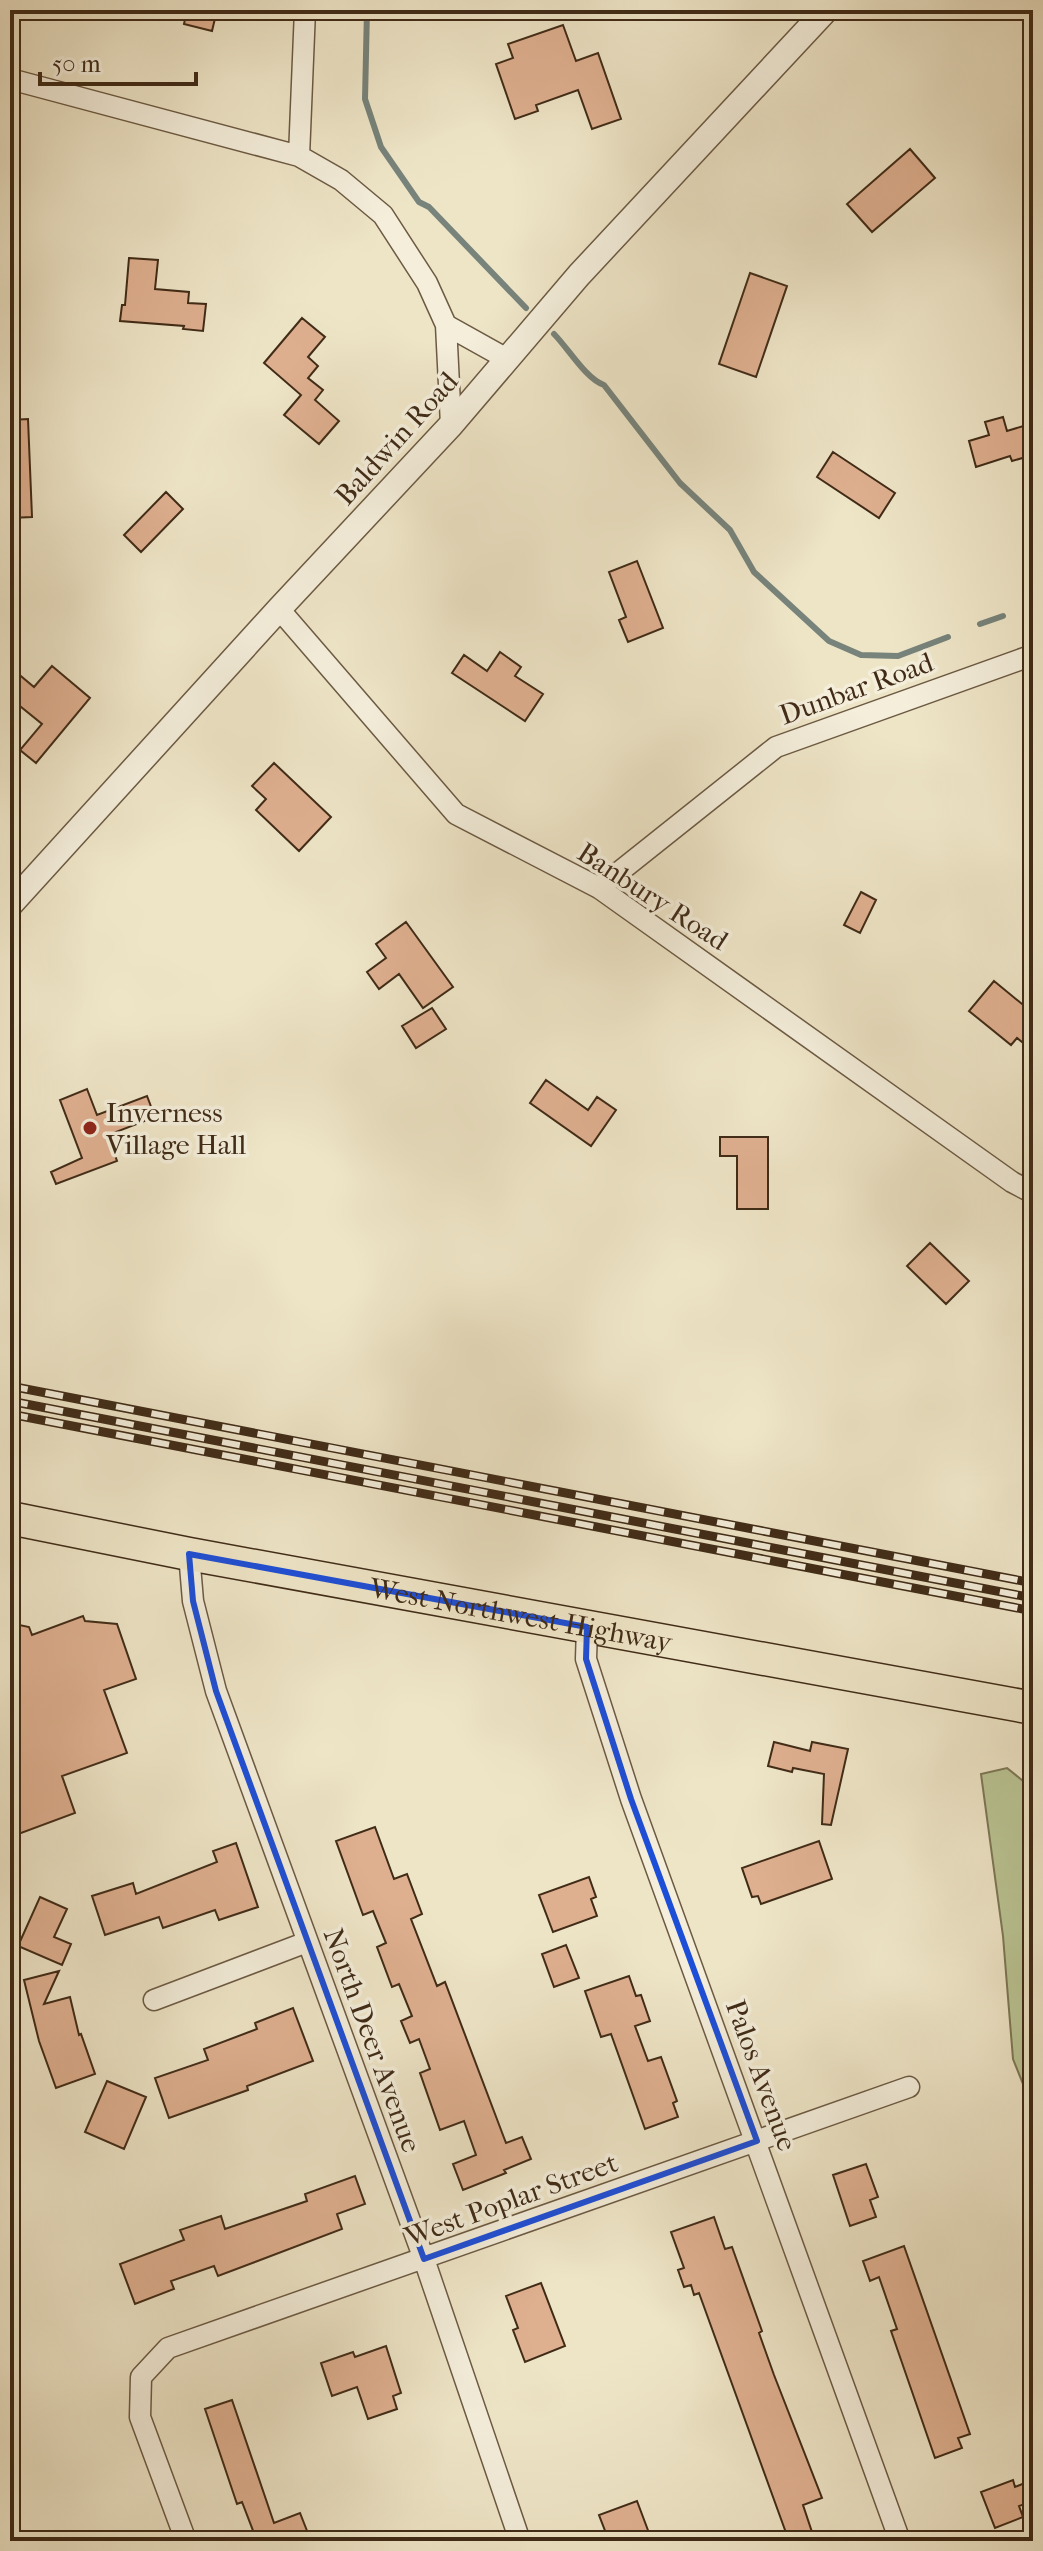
<svg xmlns="http://www.w3.org/2000/svg" width="1043" height="2551" viewBox="0 0 1043 2551" font-family="'IM FELL French Canon',serif">
  <style>
    .green { fill: #bac494; stroke: #7d7856; stroke-width: 2 }
    .lines { fill: none; stroke-linecap: round; stroke-linejoin: round }
    .stream { stroke: #77837b; stroke-width: 6 }
    .building { fill: #dfb090; stroke: #402b17; stroke-width: 2 }
    .minor-casing { stroke: #6c5a43; stroke-width: 23 }
    .tertiary-casing { stroke: #6c5a43; stroke-width: 27 }
    .primary-casing { stroke: #402b17; stroke-width: 35 }
    .minor { stroke: #f4eedb; stroke-width: 20 }
    .tertiary { stroke: #f4eedb; stroke-width: 24 }
    .primary { stroke: #eee5c7; stroke-width: 32 }
    .rail-casing { stroke: #402b17; stroke-width: 9 }
    .rail { stroke: #f4eedb; stroke-width: 6; stroke-dasharray: 18; stroke-linecap: butt }
    .marked { fill: none; stroke: #1d4ed8; stroke-width: 6; stroke-linejoin: round }
    .poi-dot { fill: #8f2418; stroke: #f4eedb; stroke-width: 3 }
    .labels { text-anchor: middle; stroke-width: 7; stroke-linejoin: round; paint-order: stroke }
    .street-label { font-size: 28px; fill: #402b17; stroke: #f4eedb }
    .poi-label { font-size: 28px; fill: #402b17; stroke: #f4eedb; text-anchor: start }
  </style>
  <rect width="100%" height="100%" fill="#eee5c7"/>
  <filter id="stains"><feTurbulence type="fractalNoise" baseFrequency=".0025" numOctaves="4"/><feColorMatrix values="0 0 0 0 .2 0 0 0 0 .09 0 0 0 0 .02 0 0 0 .5 -.17"/></filter>
  <radialGradient id="worn" r=".72"><stop offset=".6" stop-color="#630" stop-opacity="0"/><stop offset="1" stop-color="#630" stop-opacity=".3"/></radialGradient>
  <path class="green" d="M1007,1768l26,21v320l-20,-50 -10,-123 -22,-162z"/>
  <g class="lines">
    <path class="stream" d="M367,10l-2,89 16,48 38,55 10,5 97,101
      M554,334c14,14 32,45 50,51l76,98 50,47 24,42 75,69 32,14 37,1 50,-19
      M1030,606l3,-2
      M980,624l23,-8"/>
  </g>
  <path class="building" d="M187,10h30l-5,21 -28,-7z
    M563,25l13,36 22,-8 23,66 -29,10 -14,-39 -42,15 2,6 -23,8 -19,-55 17,-6 -5,-14z
    M910,149l25,29 -63,54 -25,-28z
    M129,258l29,2 -3,29 34,3 -1,11 18,1 -3,27 -20,-2 1,-3 -64,-5 2,-16h3z
    M750,273l37,13 -31,91 -37,-13z
    M302,318l23,19 -17,20 10,9 -10,12 15,12 -8,10 24,21 -20,23 -35,-29 17,-20 -37,-32z
    M1003,417l4,14 26,-8v32l-21,6 -2,-5 -34,11 -7,-26 20,-6 -4,-13z
    M28,419l4,98 -22,1v-98z
    M833,452l62,41 -16,25 -62,-41z
    M166,492l17,17 -42,43 -17,-17z
    M637,561l26,67 -35,14 -9,-22 7,-3 -17,-45z
    M500,652l21,15 -6,9 28,18 -18,27 -73,-48 12,-18 23,16z
    M52,666l38,32 -54,65 -16,-13 22,-26 -32,-26v-31l24,20z
    M274,763l57,54 -32,34 -43,-41 10,-11 -14,-13z
    M861,892l15,8 -16,33 -16,-8z
    M406,922l47,65 -30,21 -24,-34 -20,15 -12,-17 19,-14 -10,-14z
    M994,981l39,32v38l-16,-13 -6,7 -42,-34z
    M432,1008l14,21 -30,19 -14,-22z
    M546,1080l42,30 9,-13 19,13 -25,36 -61,-43z
    M87,1089l10,26 50,-19 8,21 -47,18 9,26 -61,23 -5,-12 31,-14 -22,-58z
    M720,1137h48v72h-31v-53h-17z
    M930,1243l39,38 -23,23 -39,-38z
    M83,1616l2,5 32,3 19,55 -32,11 23,63 -65,23 13,37 -62,23 -3,-9v-204l19,4 3,8z
    M774,1742l36,9 2,-9 36,7 -17,76 -9,-1 2,-50 -31,-6 -1,4 -24,-6z
    M375,1827l19,52 13,-5 15,40 -11,5 26,67 8,-4 61,161 16,-6 9,22 -27,11 2,3 -43,17 -10,-26 23,-9 -12,-34 -24,9 -20,-57 10,-4 -11,-30 -9,4 -9,-22 11,-5 -13,-32 -7,3 -15,-40 9,-4 -13,-32 -10,4 -27,-74z
    M819,1841l13,38 -71,25 -3,-8 -6,1 -10,-29z
    M236,1843l22,64 -39,13 -4,-10 -52,18 -4,-11 -54,18 -13,-39 41,-13 3,11 81,-32 -4,-11z
    M589,1877l7,20 -5,2 6,17 -44,16 -14,-37z
    M40,1897l27,12 -13,28 17,7 -9,21 -44,-19z
    M566,1945l13,33 -25,9 -12,-33z
    M59,1971l-15,33 26,-7 9,38 2,-1 14,40 -39,14 -17,-47 -15,-61z
    M629,1976l7,20 5,-1 9,26 -15,5 13,35 13,-4 16,44 -4,2 5,14 -33,12 -34,-95 -10,3 -16,-46z
    M293,2008l20,53 -66,25 1,4 -79,28 -14,-40 53,-18 -4,-11 53,-20 -2,-6z
    M107,2081l39,16 -22,52 -39,-17z
    M866,2164l12,33 -8,3 6,17 -26,9 -17,-51z
    M355,2176l10,28 -28,10 5,15 -124,47 -4,-10 -43,15 3,8 -39,15 -15,-40 64,-24 -4,-10 41,-14 4,13 82,-28 -2,-7z
    M714,2217l11,32 7,-2 30,84 -3,2 15,42 48,123 -19,7 12,36h-26l-90,-248 -5,2 -3,-10 -7,2 -6,-17 6,-2 -13,-36z
    M904,2246l66,188 -12,4 4,10 -27,10 -44,-127 6,-2 -18,-52 -9,4 -7,-20z
    M541,2283l24,63 -40,16 -12,-32 5,-2 -12,-32z
    M386,2346l15,47 -8,3 4,13 -29,10 -11,-32 -25,9 -11,-33 32,-11 2,5z
    M232,2400l42,123 26,-10 11,28h-54l-15,-39 -5,2 -32,-95z
    M1013,2480l2,7 12,-5 6,19 -14,5 4,11 -28,11 -14,-36z
    M637,2501l15,40h-43l-10,-26z"/>
  <g class="lines">
    <g class="minor-casing">
      <path id="minor" d="M10,79l289,77 42,24 42,35 44,68 19,42 5,100
        M299,156l6,-146
        M446,325l61,34
        M279,609l177,205 143,74 413,294 21,11
        M599,888l177,-141 257,-92
        M189,1554l4,47 23,90 208,568 96,282
        M587,1627l-1,32 45,140 269,742
        M154,2000l153,-58
        M186,2541l-46,-124 1,-40 27,-29 741,-261"/>
    </g>
    <g class="tertiary-casing">
      <path id="tertiary" d="M10,905l269,-296 172,-184 128,-150 247,-265"/>
    </g>
    <g class="primary-casing">
      <g id="primary">
        <path id="s1" d="M10,1518l179,36 844,154"/>
      </g>
    </g>
    <use href="#minor" class="minor"/>
    <use href="#tertiary" class="tertiary"/>
    <use href="#primary" class="primary"/>
    <g class="rail-casing">
      <path id="rail" d="M10,1386l1023,197
        M10,1401l1023,197
        M10,1414l1023,197"/>
    </g>
    <use href="#rail" class="rail"/>
  </g>
  <path class="marked" d="M189,1554l398,73 -1,32 45,140 126,342 -333,118 -208,-568 -23,-90z"/>
  <circle class="poi-dot" cx="90" cy="1128" r="8"/>
  <g class="labels">
    <g class="street-label">
      <text transform="translate(396 438) rotate(-48)" y="10">Baldwin Road</text>
      <text transform="translate(856 688) rotate(-20)" y="10">Dunbar Road</text>
      <text transform="translate(653 896) rotate(33)" y="10">Banbury Road</text>
      <text dy="10" stroke="none"><textPath href="#s1" startOffset="520">West Northwest Highway</textPath></text>
      <text transform="translate(373 2040) rotate(70)" y="10">North Deer Avenue</text>
      <text transform="translate(762 2075) rotate(70)" y="10">Palos Avenue</text>
      <text transform="translate(511 2199) rotate(-20)" y="10">West Poplar Street</text>
    </g>
    <g class="poi-label">
      <text x="106" y="1122">Inverness<tspan x="106" dy="32">Village Hall</tspan></text>
    </g>
  </g>
  <rect width="1043" height="2551" fill="none" stroke="#eee5c7" stroke-width="40"/>
  <rect x="12" y="12" width="1019" height="2527" fill="none" stroke="#402b17" stroke-width="4"/>
  <rect x="20" y="20" width="1003" height="2511" fill="none" stroke="#402b17" stroke-width="2"/>
  <path d="M40 72v12h156v-12" fill="none" stroke="#402b17" stroke-width="4"/>
  <text x="52" y="72" font-size="24" fill="#402b17" stroke="#f4eedb" stroke-width="6" paint-order="stroke">50 m</text>
  <rect width="100%" height="100%" filter="url(#stains)"/>
  <rect width="100%" height="100%" fill="url(#worn)"/>
</svg>
